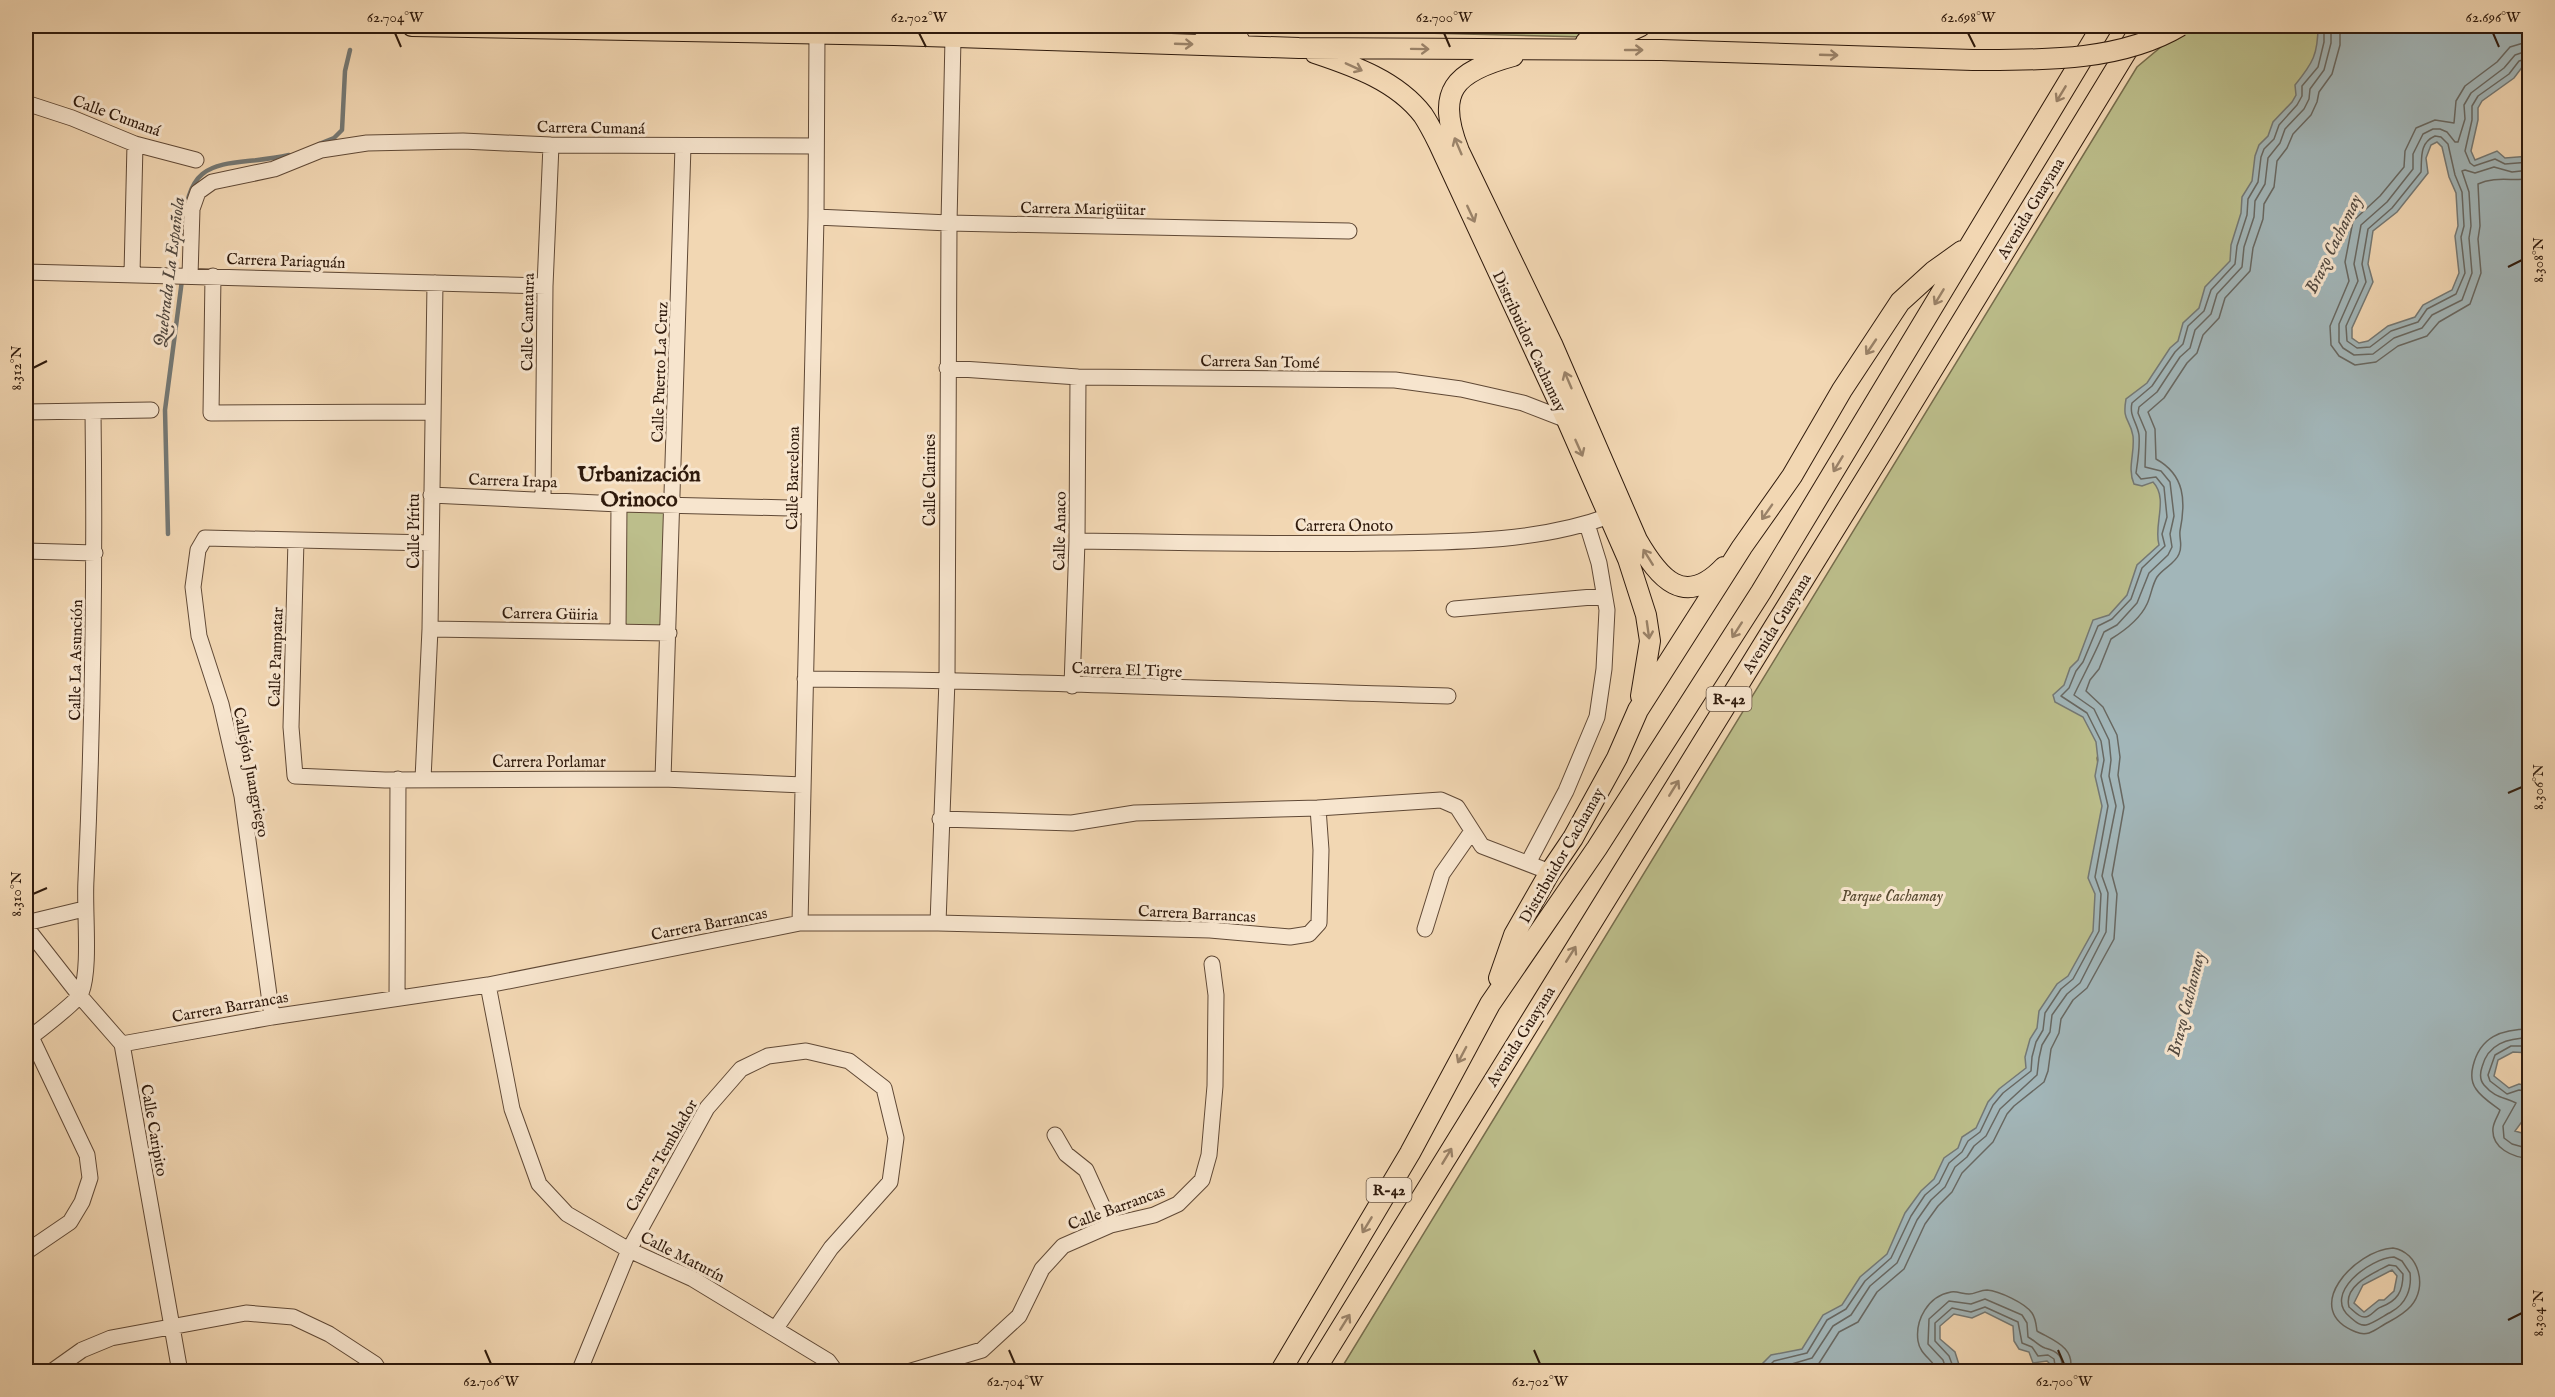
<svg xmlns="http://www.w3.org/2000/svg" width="2555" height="1397" viewBox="0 0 2555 1397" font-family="'IM FELL English',serif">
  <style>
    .green { fill: #bcbe8b; stroke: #766c4c; stroke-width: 1.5 }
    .water { fill: #a2b6b9; stroke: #747874; stroke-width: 1.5; fill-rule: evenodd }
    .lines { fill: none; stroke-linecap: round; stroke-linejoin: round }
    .shore { stroke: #686862; stroke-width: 1.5 }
    .stream { stroke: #747874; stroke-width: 4.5 }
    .minor-casing { stroke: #604936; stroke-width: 17 }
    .major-casing { stroke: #2f1a0c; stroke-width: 22 }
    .minor { stroke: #f7e5ce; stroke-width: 15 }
    .major { stroke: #f2d7b3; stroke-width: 20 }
    .major-bridge-casing { stroke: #2f1a0c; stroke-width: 22; stroke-linecap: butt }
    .major-bridge { stroke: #f2d7b3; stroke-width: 20 }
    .oneway { stroke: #9a8268 }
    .ticks { fill: none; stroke: #2f1a0c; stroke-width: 2 }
    .labels { text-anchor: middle; stroke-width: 6; stroke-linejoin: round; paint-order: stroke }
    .shield { fill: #f7e5ce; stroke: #6b5746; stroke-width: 1.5 }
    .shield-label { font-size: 15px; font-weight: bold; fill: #2f1a0c }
    .street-label { font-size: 16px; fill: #2f1a0c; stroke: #f7e5ce }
    .park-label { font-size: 16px; font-style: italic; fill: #594b32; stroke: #f7e5ce }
    .water-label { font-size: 18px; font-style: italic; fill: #524940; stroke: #f7e5ce }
    .district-label { font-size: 22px; font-weight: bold; fill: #2f1a0c; stroke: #f7e5ce }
    .neatline { fill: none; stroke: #2f1a0c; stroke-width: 2 }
    .ticks-label { font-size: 15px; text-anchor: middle; fill: #2f1a0c }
  </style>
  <rect width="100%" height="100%" fill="#f2d7b3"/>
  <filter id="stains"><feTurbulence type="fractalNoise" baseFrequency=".00333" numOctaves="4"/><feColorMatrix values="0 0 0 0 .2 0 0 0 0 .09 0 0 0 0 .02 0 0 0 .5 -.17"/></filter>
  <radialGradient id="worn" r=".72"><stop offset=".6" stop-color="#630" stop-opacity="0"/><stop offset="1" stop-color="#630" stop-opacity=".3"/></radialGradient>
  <path class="green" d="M1201,26h411l-27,11 -330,-8z
    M2186,26h195l-192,504 -92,228 32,193 -308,420 -482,1 798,-1305z
    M623,510h45l-4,118 -40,1z"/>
  <path class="water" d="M2318,26h211v36l-6,4 -9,12 -32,23 -4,7v12l-7,31 4,9 22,-9 8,7 25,-2v897l-17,-1 -15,8 -4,16 15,12 10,-4 10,2v26l-14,19 14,4v236h-485l5,-8 -2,-2 -14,2 -4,-11 -10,-3 -5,-8 -1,-15 -28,-14 -13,6 -18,-4 -14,12v13l15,13 6,19h-211l7,-2 14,-14 31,-6 21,-34 19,-10 18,-28 27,-23 18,-41 16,-22 13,-12 10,-21 14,-10 4,-11 14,-9 12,-26 11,-13 27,-21 -1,-11 5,-18 7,-11 2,-17 18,-27 11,-8 25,-45 2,-37 -7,-16 14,-72 -7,-30 3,-16 -2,-18 -13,-25 -28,-15 -2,-7 11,-10 6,-17 8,-8 15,-40 16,-5 18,-20 10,-30 22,-20c-6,-20 10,-46 -6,-63l-11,4 -8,-2c-7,-16 1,-31 -1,-48 -3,-18 -11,-14 -7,-37l21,-16 23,-35 8,-7 5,-18 16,-15 6,-21 25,-26 1,-16 10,-32 1,-16 10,-16 3,-25 4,-11 9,-9 5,-14 19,-20 4,-7 -1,-10c18,-22 23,-31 23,-59zM2437,142l5,5 7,30 7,16 2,33 -3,10 4,37 -7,17 -29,15 -8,12 -27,9 -20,15 -9,2 -7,-5v-10l21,-46 -5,-18 5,-33 24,-19 31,-39 -2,-15 5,-13zM2392,1270l5,6 -3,15 -10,9h-5l-15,12 -10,-9 9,-18z"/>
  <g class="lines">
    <path class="shore" d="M2530,41l-20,6 -13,15 -32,24 -9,15 -2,22 -19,-3 -19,8 -11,23 -1,16 -24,29 -27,25 -8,41 4,19 -19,45 1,19 8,11 16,9 21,-3 22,-16 29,-10 12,-14 31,-18 11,-31 -3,-34 2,-13 -2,-42c16,-8 33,-3 52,-5
      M2530,50l-15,5 -11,13 -33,25 -7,12 1,14 -7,23h-3l-8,-10 -7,-3h-7l-10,5 -10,20v15l-26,33 -26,23 -7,39 4,17 -19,43v18l4,6 11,7 19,-1 21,-16 28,-10 10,-13 30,-15 10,-27 -3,-35 2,-12 -2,-34 -7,-21 3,-1 10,3 19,-6 18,5 18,-2
      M2530,58l-11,3 -10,13 -31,22 -6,10v14l-7,31 5,12 4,3 21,-7 10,5 25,-2
      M2435,136l6,1 7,7 7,31 7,17 2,34 -3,11 4,36 -9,21 -29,15 -9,13 -27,9 -21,16 -13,1 -10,-7 -1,-15 20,-44 -4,-18 6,-35 24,-21 29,-36c1,-14 -2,-29 14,-36z
      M2530,1029c-29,0 -50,8 -57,37 -2,8 -2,16 3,23 5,8 16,15 24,21 -2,6 -6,11 -7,18 -2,20 20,30 37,30
      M2530,1038c-23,0 -42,6 -48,29 -2,6 -3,12 2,18 11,13 20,12 32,18l-13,23 1,12 8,6 18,5
      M2530,1046h-19l-16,9 -7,20 2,6 17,13 12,-4 11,2
      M2393,1248c26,4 35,39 18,58 -8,9 -17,13 -26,18 -10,6 -17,13 -29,8 -57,-22 -1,-82 37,-84z
      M2394,1257l8,4 8,12c2,16 -4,31 -19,39 -6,3 -19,12 -25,13 -7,1 -11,-4 -16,-8 -28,-23 20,-59 44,-60z
      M2389,1265l7,1 7,8c0,18 -6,27 -22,33 -6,2 -10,10 -16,10 -6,1 -12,-7 -16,-10 -6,-22 25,-34 40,-42z
      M1763,1372l11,-11 33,-8 20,-33 19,-11 19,-28 26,-23 20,-42 14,-21 14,-12 10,-20 13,-11 6,-11 12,-9 13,-27 10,-12 28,-22 1,-14 4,-15 7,-12 2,-17 16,-24 12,-10 26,-48 2,-37 -6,-17 13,-71 -7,-30 3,-16 -3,-19 -14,-28 -26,-17 8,-8 7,-17 7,-9 15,-36 14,-7 19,-20 11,-31 23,-22 -3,-12 5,-17 -3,-30 -8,-10 -15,2 -5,-6c2,-13 4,-25 3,-38 -2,-13 -10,-19 -7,-32l20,-17 23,-34 8,-8 5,-18 16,-15 7,-21 24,-26 2,-18 10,-31 1,-16 10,-17 3,-25 3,-8 10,-10 5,-14 18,-20 5,-9v-10l16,-19 6,-25v-16
      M1774,1372l4,-4 34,-10 21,-32 18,-11 19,-29 27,-23 20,-43 14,-20 14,-13 10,-20 12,-10 7,-11 12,-10 14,-27 37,-34 2,-17 3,-13 8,-13 2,-17 15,-21 13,-11 26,-51 2,-39 -6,-17 14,-70 -7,-30 2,-16 -2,-20 -15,-31 -20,-14c10,-21 21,-41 30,-63l13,-7 20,-22 12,-30 19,-18 4,-8 -2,-13 4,-18 -4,-34 -9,-11 -16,-4 1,-35 -8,-19 1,-6 18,-15 23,-35 10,-9 5,-18 16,-16 6,-20 25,-27 2,-20 10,-30 1,-16 10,-17 3,-26 12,-15 5,-14 19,-20 5,-10 1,-10 14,-19 7,-27v-17
      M1803,1372l15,-7 21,-33 19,-10 19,-30 27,-23 21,-45 13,-18 14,-14 10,-19 31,-31 14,-28 7,-8 30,-24 4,-11 3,-22 8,-16 2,-14 12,-19 14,-12 27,-49 3,-45 -5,-19 12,-68 -6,-32 2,-18 -3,-22 -14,-28 -17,-16 4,-11 9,-11 12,-30c13,-8 29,-20 36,-35 4,-8 5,-19 10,-27 6,-9 18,-13 22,-23 4,-8 0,-15 1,-23 6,-30 5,-56 -24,-72l-1,-30 -7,-17 16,-14 23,-35 10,-10 6,-18 16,-17 6,-20 25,-27 3,-23 10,-29 1,-15 10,-17 3,-26 10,-13 6,-14 18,-19 6,-13 2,-10 13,-18 8,-29v-19
      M1938,1372c-5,-13 -18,-17 -20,-31 -3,-21 10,-45 33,-49 6,-1 12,2 18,2 6,0 11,-4 18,-4 12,1 38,13 45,23 4,6 4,12 5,18 17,10 39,16 33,41
      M1947,1372l-4,-12 -15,-16 1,-25 20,-18 22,3 14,-5 37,16 5,8 1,14c6,3 11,9 17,11 12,3 21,9 15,24
      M1955,1372l-6,-16 -14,-15v-18l17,-15 19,4 14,-5 33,15 4,21 10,4 6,9 10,-1 6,4 1,6 -4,7"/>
    <path class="stream" d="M319,144l15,-6 8,-8 3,-59 5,-21
      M184,233c1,-85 44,-64 105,-78
      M168,534l-3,-124 17,-130"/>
    <g class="minor-casing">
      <path id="minor" d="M26,103l46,15 63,26 61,16
        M816,217l133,6 400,8
        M26,272l519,14
        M132,274l3,-130
        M190,276l2,-67 6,-17 14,-10 62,-13 47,-19 46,-7 96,-2 88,4 265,1
        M213,276l-2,137 222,-1
        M947,368l131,9 317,3 66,9 62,14 44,17
        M26,412l125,-2
        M431,495l188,9 170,4 20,-4
        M543,499l2,-213 6,-141
        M296,540l-5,187 4,49 90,4 278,-1 140,6
        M1077,541c102,1 204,4 306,2 74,-1 156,-1 226,-27
        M26,551l69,2
        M1454,609l150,-13
        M430,629l239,4
        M618,632l1,-128
        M805,679c214,1 429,11 643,17
        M1072,686l5,-145 1,-164
        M423,779l7,-150 5,-346
        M663,779l20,-633
        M940,819l132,4 63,-10 183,-5 123,-8 16,7 25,39 68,26
        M1528,863l38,-72 31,-74 7,-48 3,-59 -8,-47 -12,-39
        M26,923l58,-14
        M800,923l16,-706 1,-183
        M938,923l9,-243 2,-457 4,-185
        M26,927l54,69 42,48 58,328
        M1425,929l17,-55 30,-43
        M488,985l24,124 27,75 28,30 62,36 64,29 135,82 8,11
        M397,998l1,-219
        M272,1017l-30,-221 -21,-92 -22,-68 -6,-49 5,-37 7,-12 226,5
        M26,1040c8,-5 52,-39 55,-47 10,-25 3,-83 5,-113 7,-156 9,-312 7,-469
        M122,1044l150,-27 216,-32 312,-62h138l272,7 80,7 19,-3 10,-11 2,-73 -3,-42
        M1055,1135l11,19 20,16 25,55
        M26,1252l44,-30 12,-20 8,-24 -3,-23 -56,-118
        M51,1372l31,-22 29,-12 135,-25 47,4 36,17 46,30 5,8
        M579,1372l50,-122 78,-142 34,-39 27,-13 38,-5 43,10 35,27 12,50 -6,44 -59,66 -55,80
        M908,1372l74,-22 37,-34 23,-47 21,-23 48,-21 43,-10 24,-11 24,-24 7,-25 6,-69 1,-91 -4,-31"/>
    </g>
    <g class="major-casing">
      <path id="major" d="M412,26l482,9 405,13 362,2 312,10
        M1201,26l38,14
        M1586,42l42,-10 13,-6
        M1315,53c39,13 82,28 108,62 6,9 11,19 16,29l128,276 61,139 18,56 4,26 -9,55
        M1513,56c-59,16 -78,35 -54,95l93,193 85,196c22,38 47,69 87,27
        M1499,978l15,-43 36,-63 23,-34 44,-80 21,-48 104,-163 50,-71 50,-86 58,-88 34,-31 28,-20
        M1280,1372l130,-219 80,-149 107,-156 164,-256 341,-566
        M1314,1372l567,-918 261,-428"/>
    </g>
    <use href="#minor" class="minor"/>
    <use href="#major" class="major"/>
    <g class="major-bridge-casing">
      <path id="major-bridge" d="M1973,60c67,0 147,2 207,-34"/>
    </g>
    <use href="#major-bridge" class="major-bridge"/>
  </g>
  <defs><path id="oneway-shaft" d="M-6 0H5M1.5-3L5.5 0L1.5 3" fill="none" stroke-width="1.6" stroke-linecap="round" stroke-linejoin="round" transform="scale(1.5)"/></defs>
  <g class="oneway">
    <use href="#oneway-shaft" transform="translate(1184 44) rotate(2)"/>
    <use href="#oneway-shaft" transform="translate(1420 49) rotate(1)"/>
    <use href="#oneway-shaft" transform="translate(1634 50)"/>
    <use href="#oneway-shaft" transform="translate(1829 55) rotate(2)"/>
    <use href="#oneway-shaft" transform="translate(1354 67) rotate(24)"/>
    <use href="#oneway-shaft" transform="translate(2061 94) rotate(121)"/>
    <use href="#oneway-shaft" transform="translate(1458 146) rotate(-113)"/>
    <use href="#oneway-shaft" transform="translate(1471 214) rotate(65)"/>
    <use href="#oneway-shaft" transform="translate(1939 297) rotate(121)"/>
    <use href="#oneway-shaft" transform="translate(1871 347) rotate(124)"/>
    <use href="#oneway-shaft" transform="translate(1568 380) rotate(-113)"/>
    <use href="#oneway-shaft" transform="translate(1579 448) rotate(66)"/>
    <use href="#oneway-shaft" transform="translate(1838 464) rotate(121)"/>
    <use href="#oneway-shaft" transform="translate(1767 512) rotate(125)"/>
    <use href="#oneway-shaft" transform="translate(1648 557) rotate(-122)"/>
    <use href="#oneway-shaft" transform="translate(1648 630) rotate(82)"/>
    <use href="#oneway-shaft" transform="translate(1737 630) rotate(123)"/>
    <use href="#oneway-shaft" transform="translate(1674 788) rotate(-58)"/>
    <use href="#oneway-shaft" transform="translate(1571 954) rotate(-58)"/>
    <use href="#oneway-shaft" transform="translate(1462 1055) rotate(118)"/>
    <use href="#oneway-shaft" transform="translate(1447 1156) rotate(-59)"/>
    <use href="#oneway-shaft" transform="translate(1367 1225) rotate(121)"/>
    <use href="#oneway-shaft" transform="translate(1345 1322) rotate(-58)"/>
  </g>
  <path class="ticks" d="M395,33l6,14M919,33l7,14M1444,33l6,14M1968,33l7,14M2493,33l6,14M2508,267l14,-7M33,368l14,-7M2508,793l14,-6M33,894l14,-6M2508,1320l14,-7M485,1350l6,14M1009,1350l6,14M1534,1350l6,14M2058,1350l6,14"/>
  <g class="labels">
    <g class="shield">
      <rect x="1706.5" y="687" width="45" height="24" rx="4.5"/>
      <rect x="1366.5" y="1178" width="45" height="24" rx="4.5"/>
    </g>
    <g class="shield-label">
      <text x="1729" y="704">R-42</text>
      <text x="1389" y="1195">R-42</text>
    </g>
    <g class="street-label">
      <text transform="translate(117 115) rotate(20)" y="6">Calle Cumaná</text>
      <text transform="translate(591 127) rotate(1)" y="6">Carrera Cumaná</text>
      <text transform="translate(1083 208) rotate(1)" y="6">Carrera Marigüitar</text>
      <text transform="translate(2030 208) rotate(-59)" y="6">Avenida Guayana</text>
      <text transform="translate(286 260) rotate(2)" y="6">Carrera Pariaguán</text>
      <text transform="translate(527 322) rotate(-89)" y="6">Calle Cantaura</text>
      <text transform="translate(1530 341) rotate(65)" y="6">Distribuidor Cachamay</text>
      <text transform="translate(1260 361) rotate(1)" y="6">Carrera San Tomé</text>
      <text transform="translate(659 372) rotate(-88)" y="6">Calle Puerto La Cruz</text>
      <text transform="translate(792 478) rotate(-89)" y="6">Calle Barcelona</text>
      <text transform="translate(513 480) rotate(2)" y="6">Carrera Irapa</text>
      <text transform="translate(929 480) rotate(-90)" y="6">Calle Clarines</text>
      <text x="1344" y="531">Carrera Onoto</text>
      <text transform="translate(413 531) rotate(-90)" y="6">Calle Píritu</text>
      <text transform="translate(1059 531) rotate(-89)" y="6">Calle Anaco</text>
      <text transform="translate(550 613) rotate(1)" y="6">Carrera Güiria</text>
      <text transform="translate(1776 623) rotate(-58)" y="6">Avenida Guayana</text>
      <text transform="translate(275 657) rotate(-88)" y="6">Calle Pampatar</text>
      <text transform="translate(75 660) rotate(-89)" y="6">Calle La Asunción</text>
      <text transform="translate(1127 669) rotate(2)" y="6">Carrera El Tigre</text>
      <text x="549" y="767">Carrera Porlamar</text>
      <text transform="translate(252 772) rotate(79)" y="6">Callejón Juangriego</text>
      <text transform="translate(1561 855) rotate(-60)" y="6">Distribuidor Cachamay</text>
      <text transform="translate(1197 913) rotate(3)" y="6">Carrera Barrancas</text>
      <text transform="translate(709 923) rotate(-11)" y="6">Carrera Barrancas</text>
      <text transform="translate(230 1006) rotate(-10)" y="6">Carrera Barrancas</text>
      <text transform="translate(1520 1036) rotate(-58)" y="6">Avenida Guayana</text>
      <text transform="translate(155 1130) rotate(80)" y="6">Calle Caripito</text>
      <text transform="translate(661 1155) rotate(-60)" y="6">Carrera Temblador</text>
      <text transform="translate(1116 1207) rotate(-20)" y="6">Calle Barrancas</text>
      <text transform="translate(683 1256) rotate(27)" y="6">Calle Maturín</text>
    </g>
    <g class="park-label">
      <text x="1892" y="901">Parque Cachamay</text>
    </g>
    <g class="water-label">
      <text transform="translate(2333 244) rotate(-64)" y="6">Brazo Cachamay</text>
      <text transform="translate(169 272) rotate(-83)" y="6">Quebrada La Española</text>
      <text transform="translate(2186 1004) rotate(-76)" y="6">Brazo Cachamay</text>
    </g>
    <g class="district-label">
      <text x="639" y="481">Urbanización<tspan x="639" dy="25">Orinoco</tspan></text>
    </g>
  </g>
  <rect width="2555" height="1397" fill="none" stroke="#f2d7b3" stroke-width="66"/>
  <rect x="33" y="33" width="2489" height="1331" class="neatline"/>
  <g class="ticks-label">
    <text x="395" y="22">62.704°W</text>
    <text x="919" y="22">62.702°W</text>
    <text x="1444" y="22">62.700°W</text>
    <text x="1968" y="22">62.698°W</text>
    <text x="2493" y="22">62.696°W</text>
    <text transform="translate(2538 260) rotate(-90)" y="5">8.308°N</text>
    <text transform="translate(16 368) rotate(-90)" y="5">8.312°N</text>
    <text transform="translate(2538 787) rotate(-90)" y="5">8.306°N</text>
    <text transform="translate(16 894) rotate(-90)" y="5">8.310°N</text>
    <text transform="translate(2538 1313) rotate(-90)" y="5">8.304°N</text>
    <text x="491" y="1386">62.706°W</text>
    <text x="1015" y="1386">62.704°W</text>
    <text x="1540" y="1386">62.702°W</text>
    <text x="2064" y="1386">62.700°W</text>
  </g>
  <rect width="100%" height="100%" filter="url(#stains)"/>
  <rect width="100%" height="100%" fill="url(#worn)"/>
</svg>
